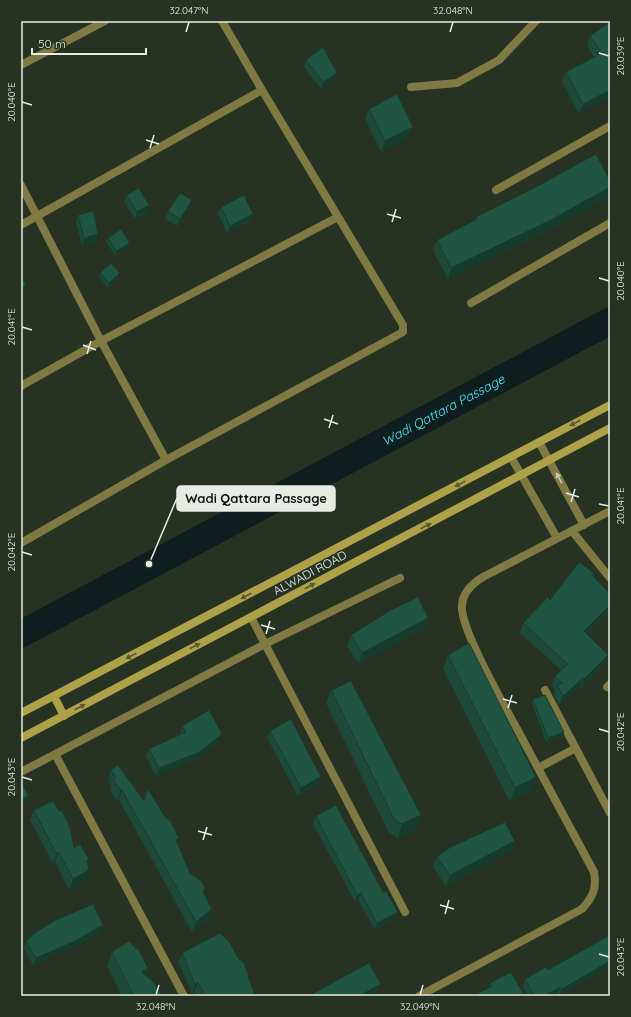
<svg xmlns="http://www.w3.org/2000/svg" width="631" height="1017" viewBox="0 0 631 1017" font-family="Quicksand,sans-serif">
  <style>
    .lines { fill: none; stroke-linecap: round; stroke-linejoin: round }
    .river { stroke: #0e1d1e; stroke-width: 27 }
    .service { stroke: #7f7943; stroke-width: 8 }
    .minor { stroke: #7f7943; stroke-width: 8 }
    .secondary { stroke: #ada248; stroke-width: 8 }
    .wall { fill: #1c493a }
    .shaded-wall { fill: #163c30 }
    .building { fill: #205544; stroke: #163c30 }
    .oneway { fill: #575930 }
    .oneway2 { fill: #c7cab3 }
    .ticks { fill: none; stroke: #e6ece3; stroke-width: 1.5 }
    .labels { text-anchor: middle; stroke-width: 3; stroke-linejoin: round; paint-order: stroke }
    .street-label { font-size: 12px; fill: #e6ece3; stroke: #283223 }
    .water-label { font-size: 13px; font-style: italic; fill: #3debf8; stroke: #283223 }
    .leader { fill: none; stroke: #e6ece3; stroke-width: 1.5 }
    .callout-dot { fill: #e6ece3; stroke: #283223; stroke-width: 1.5 }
    .callout { fill: #e6ece3; stroke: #e6ece3; stroke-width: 1.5 }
    .callout-label { font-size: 13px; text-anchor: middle; font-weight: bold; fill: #111 }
    .neatline { fill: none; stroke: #e6ece3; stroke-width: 1.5 }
    .ticks-label { font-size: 10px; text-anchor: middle; fill: #e6ece3 }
  </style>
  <rect width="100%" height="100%" fill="#283223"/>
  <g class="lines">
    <path class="river" id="s1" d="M21,634l589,-313"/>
    <path class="service" d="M572,531l38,47
      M607,687l3,-3
      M545,690l65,123
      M538,768l36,-19"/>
    <path class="minor" d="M21,65l84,-44
      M411,87l46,-4 42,-23 37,-39
      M21,185l80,156 65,119
      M496,190l114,-64
      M21,225l241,-135
      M471,303l139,-80
      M21,386l80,-45 237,-124
      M539,442l45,83
      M511,457l46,81
      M21,543l145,-83 237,-128v-7l-141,-235 -40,-69
      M251,617l154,295
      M55,754l129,242
      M21,772l244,-128 135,-66
      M419,996l163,-87c11,-12 15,-21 12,-37 -26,-48 -51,-95 -77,-143 -12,-22 -58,-102 -55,-124 1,-13 11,-22 21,-28l127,-66"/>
    <path class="secondary" d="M54,696l10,20
      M21,713l589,-308
      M21,738l589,-310"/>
  </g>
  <path class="wall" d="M610,22v73l-1,1 -2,3 -28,15 -17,-32 4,-10 28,-15 -7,-11 3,-10z
    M306,60l31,13 -2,6 -14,10 -17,-22z
    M369,109l40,28 -28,15 -16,-33z
    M127,195l22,10 -2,7 -12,7 -11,-17z
    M609,197l-60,33 -101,49 -15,-28 4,-11 38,-20 1,-3z
    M221,207l30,14 -24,12 -9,-19z
    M189,208l-12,18 -12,-7 3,-8z
    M78,215l20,19 -2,7 -14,4 -6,-23z
    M108,238l22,5 -2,3 -13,9 -9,-13z
    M100,273l19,3 -11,11 -9,-10z
    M594,573l-1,3 17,18v17l-23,23 18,30 -24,24 -1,-1 -21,18 -5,-11 1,-5 -3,-4 3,-9 6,-6 -41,-37 3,-10 27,-23z
    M428,618l-3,10 -66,36 -12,-18 4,-11z
    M448,655l83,136 -21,11 -67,-133z
    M331,690l90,125 -5,14 -18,9 -9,-5 -63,-130z
    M533,699l31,33 -1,3 -17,7 -14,-39z
    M182,726l37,15 -24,19 -39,16 -10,-20 3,-7 31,-15v-1z
    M270,731l49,53 -21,12 -31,-58z
    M111,770l33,31 33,42 13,30 13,19 6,28 -17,12 -73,-132 -2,1 -7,-11 1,-4 -3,-6z
    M34,810l25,1 15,37 13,15 -2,18 -16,9 -14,-28 -2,2 -23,-44z
    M316,816l67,76 15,20 -3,7 -20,11 -17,-30 -3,2 -42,-78z
    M515,841l-4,10 -65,35 -13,-19 4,-10z
    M100,932l-28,16 -39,17 -9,-17 2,-7z
    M610,935l-51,61 -1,-2 -4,2h-26l-5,-10 2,-7 23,-9z
    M112,952l34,23 16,21h-40l-15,-30z
    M182,953l73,43h-58l-3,-4 -2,2 -14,-32z"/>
  <path class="shaded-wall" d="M337,73l-2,6 -14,10 2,-7z
    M610,87v8l-1,1 -2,3 -28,15 4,-10z
    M413,127l-4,10 -28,15 4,-11z
    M610,187v6l-1,4 -60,33 -101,49 3,-11z
    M192,200l-3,8 -12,18 3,-7z
    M149,205l-2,7 -12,7 2,-7z
    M253,214l-2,7 -24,12 3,-7z
    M98,234l-2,7 -14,4 2,-7z
    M130,243l-2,3 -13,9 1,-4z
    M120,273l-1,3 -11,11 1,-4z
    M26,285l-3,8 -2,1v-6z
    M610,605v6l-30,30 4,-10z
    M428,618l-3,10 -66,36 3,-11z
    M608,655l-3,9 -24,24 3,-9z
    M583,678l-3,9 -21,18 4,-9z
    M564,732l-1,3 -17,7 2,-4z
    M222,734l-3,7 -24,19 -39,16 3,-8z
    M321,777l-2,7 -21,12 3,-8z
    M536,777l-5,14 -21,11 5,-14z
    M121,790h1l-3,10 -2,1z
    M29,796l-3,7 -5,3v-6z
    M421,815l-5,14 -18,9 4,-14z
    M515,841l-4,10 -65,35 4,-11z
    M59,852l-4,10 -2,2 3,-11z
    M89,870l-4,11 -16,9 4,-11z
    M361,893l-3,7 -3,2 2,-7z
    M212,909l-3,11 -17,12 4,-10z
    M398,912l-3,7 -20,11 2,-7z
    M103,925l-3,7 -28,16 -39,17 3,-7z
    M610,961v6l-51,29 3,-7z
    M148,968l-5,14 -1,-10z
    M198,982l-4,10 -2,2 3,-10z
    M381,984l-3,8 -8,4h-11z
    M560,987l-2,7 -4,2h-10z
    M523,993l-2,3h-4z"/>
  <path class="building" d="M610,22v68l-27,14 -17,-32 36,-19 -12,-17z
    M323,47l14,26 -14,9 -17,-22z
    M397,94l16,33 -28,14 -16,-32z
    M596,154l14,27v6l-57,32 -102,49 -14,-28 40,-21 -1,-2 62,-31z
    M139,188l10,17 -12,7 -10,-17z
    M180,193l12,7 -12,19 -12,-8z
    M244,195l9,19 -23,12 -9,-19z
    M93,211l5,23 -14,4 -6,-23z
    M121,229l9,14 -14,8 -8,-13z
    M111,263l9,10 -11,10 -9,-10z
    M21,275l5,10 -5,3z
    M579,562l15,11 -2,2 18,19v11l-26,26 24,24 -24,24 -1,-1 -20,18 -6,-11 5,-2 -7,-7 13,-12 -45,-41 25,-26 2,3z
    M418,597l10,21 -66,35 -11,-18 40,-25z
    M469,643l67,134 -21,11 -67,-133z
    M351,681l70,134 -19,9 -8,-5 -63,-129z
    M545,695l19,37 -16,6 -15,-39z
    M209,710l13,24 -24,19 -39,15 -10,-19 37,-17 -4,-6z
    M291,719l30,58 -20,11 -31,-57z
    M118,765l26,36 4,-12 17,28 6,4 8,18 -3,1 14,33 12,9 3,5 -2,5 9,17 -16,13 -74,-132h-1l-8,-10 3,-2 -5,-8z
    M21,782l8,14 -8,4z
    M53,801l6,10h3l8,16 4,21 6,-4 9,15 -2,2 2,9 -16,9 -14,-27 -3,1 -22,-43z
    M336,805l47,87 3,-1 12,21 -21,11 -16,-30 -4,2 -41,-79z
    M505,822l10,19 -65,34 -13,-18 12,-9z
    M93,904l10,21 -28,16 -39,17 -10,-17 10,-9 20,-12z
    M220,933l10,10 8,15 6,5 11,33h-50l-7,-14 -3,2 -13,-31z
    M610,935v26l-48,28 -2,-2 -16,9h-9l-10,-17 21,-12 2,3z
    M129,941l7,8 2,-1 10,20 -6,4 12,11 8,13h-28l-22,-44z
    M369,963l12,21 -22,12h-46l-1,-2z
    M511,972l12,21 -6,3h-44l19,-10 -2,-3z"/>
  <defs><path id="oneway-solid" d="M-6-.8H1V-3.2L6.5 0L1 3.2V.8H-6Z"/></defs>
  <g class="oneway">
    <use href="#oneway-solid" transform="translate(575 423) rotate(152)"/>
    <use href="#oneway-solid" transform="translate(460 484) rotate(152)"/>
    <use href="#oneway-solid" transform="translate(426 526) rotate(-28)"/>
    <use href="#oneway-solid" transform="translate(310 586) rotate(-28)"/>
    <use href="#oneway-solid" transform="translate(246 596) rotate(152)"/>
    <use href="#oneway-solid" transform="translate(195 646) rotate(-28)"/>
    <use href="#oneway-solid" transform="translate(131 656) rotate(152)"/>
    <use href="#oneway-solid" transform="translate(80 707) rotate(-28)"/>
  </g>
  <use class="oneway2" href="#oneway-solid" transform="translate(559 478) rotate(-119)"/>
  <path class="ticks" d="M186,32l3,-10M450,32l3,-10M599,53l10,3M22,102l10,3M146,140l13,4M150,148l4,-13M387,214l14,4M392,222l4,-13M599,278l10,3M22,327l10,3M83,345l13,5M87,354l4,-13M324,419l14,5M329,428l4,-13M566,493l13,4M571,502l4,-13M599,504l10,2M22,552l10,3M261,625l14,4M266,634l4,-13M503,699l14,4M508,708l4,-13M599,729l10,3M22,777l10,3M198,831l14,4M203,840l4,-13M440,905l14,4M445,914l4,-14M599,954l10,3M156,995l3,-10M420,995l3,-10"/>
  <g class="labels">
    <g class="street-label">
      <text transform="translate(310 573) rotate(-28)" y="4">ALWADI ROAD</text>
    </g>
    <g class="water-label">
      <text dy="5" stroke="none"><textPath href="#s1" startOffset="478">Wadi Qattara Passage</textPath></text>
    </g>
  </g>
  <path class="leader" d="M149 564L177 498"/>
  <circle class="callout-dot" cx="149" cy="564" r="4"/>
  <rect class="callout" x="177" y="486" width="158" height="25" rx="4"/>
  <g class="callout-label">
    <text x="256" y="503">Wadi Qattara Passage</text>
  </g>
  <rect width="631" height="1017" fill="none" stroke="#283223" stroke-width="44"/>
  <path d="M32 48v6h114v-6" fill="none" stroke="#e6ece3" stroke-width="2"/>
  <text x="38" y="48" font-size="12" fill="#e6ece3" stroke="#283223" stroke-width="3" paint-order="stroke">50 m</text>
  <rect x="22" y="22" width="587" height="973" class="neatline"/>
  <g class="ticks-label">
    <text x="189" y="14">32.047°N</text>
    <text x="453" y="14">32.048°N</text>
    <text transform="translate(620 56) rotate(-90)" y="4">20.039°E</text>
    <text transform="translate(11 102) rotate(-90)" y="4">20.040°E</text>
    <text transform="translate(620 281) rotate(-90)" y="4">20.040°E</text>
    <text transform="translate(11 327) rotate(-90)" y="4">20.041°E</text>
    <text transform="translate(620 506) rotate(-90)" y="4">20.041°E</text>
    <text transform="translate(11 552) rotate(-90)" y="4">20.042°E</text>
    <text transform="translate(620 732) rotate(-90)" y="4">20.042°E</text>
    <text transform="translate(11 777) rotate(-90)" y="4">20.043°E</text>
    <text transform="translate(620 957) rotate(-90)" y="4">20.043°E</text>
    <text x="156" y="1010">32.048°N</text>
    <text x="420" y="1010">32.049°N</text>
  </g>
</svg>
